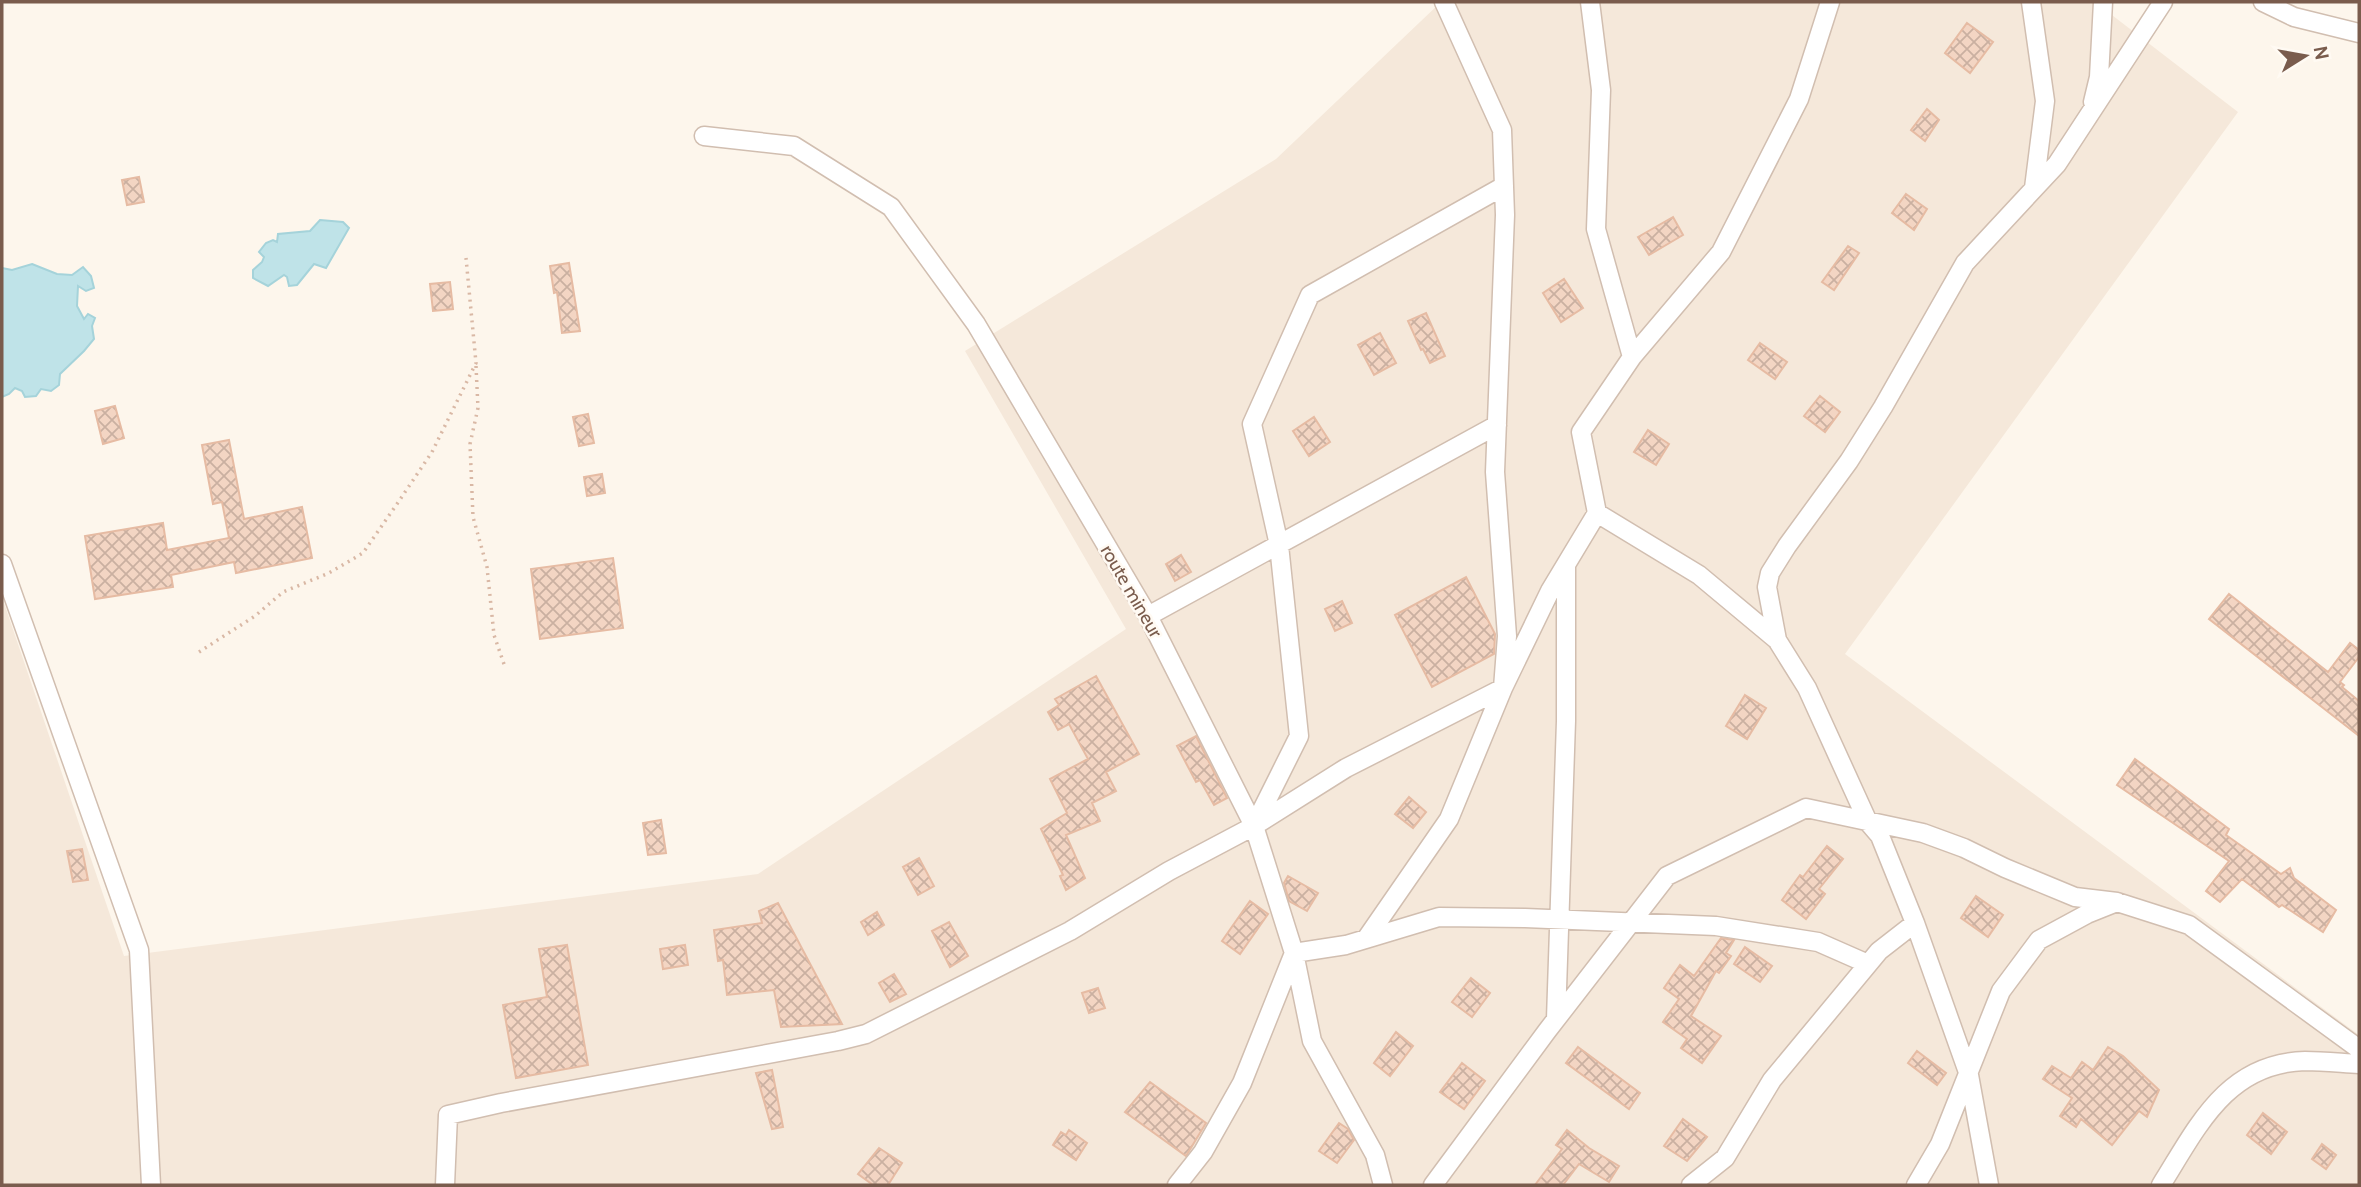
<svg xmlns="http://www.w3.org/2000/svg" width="2361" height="1187" viewBox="0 0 2361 1187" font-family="Cabin,sans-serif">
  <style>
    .residential { fill: #f5e8da }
    .water { fill: #bfe3e8; stroke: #a5d3da; stroke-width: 2 }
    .building { fill: url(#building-cross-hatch); stroke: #e6bba3; stroke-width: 2 }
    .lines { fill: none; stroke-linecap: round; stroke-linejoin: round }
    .minor-casing { stroke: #d1beb0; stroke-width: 21 }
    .path { stroke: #d9b8a5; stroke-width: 3.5; stroke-dasharray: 2 5; stroke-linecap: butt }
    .minor { stroke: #fff; stroke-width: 18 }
    .labels { text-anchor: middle; stroke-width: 5; stroke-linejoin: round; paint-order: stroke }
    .street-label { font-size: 19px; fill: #7a5c4d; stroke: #fffaf3 }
  </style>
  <defs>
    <pattern id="building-cross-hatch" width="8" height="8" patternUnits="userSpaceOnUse" patternTransform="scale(1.75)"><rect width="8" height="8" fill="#f3d5c3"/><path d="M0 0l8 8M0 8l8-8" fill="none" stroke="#cab0a1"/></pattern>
  </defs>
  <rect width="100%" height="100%" fill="#fdf6ec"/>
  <path class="residential" d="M1441,2h654l143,110 -393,542 514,381v150h-2357v-588l122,359 634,-82 368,-245 -161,-278 311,-192z"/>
  <path class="water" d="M320,220l23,2 6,6 -23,40 -12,-4 -17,21 -8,1 -2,-9 -3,-2 -16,11 -15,-8v-8l9,-8 2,-5 -5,-5 7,-9 7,-3 4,2 1,-8 32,-3z
    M32,264l25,10 15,1 11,-8 8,9 3,12 -8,3 -8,-5 -1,20 7,13 4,-5 7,4 -3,8 2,13 -10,12 -24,23 -1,11 -8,6 -10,-2 -5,7 -11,1 -3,-6 -7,-3 -6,6 -7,3v-129l10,2z"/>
  <path class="building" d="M1967,23l26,19 -23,31 -25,-20z
    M1927,109l12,11 -14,21 -14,-11z
    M139,177l5,25 -17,3 -5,-25z
    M1906,194l21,15 -13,21 -22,-17z
    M1673,217l10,18 -34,20 -11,-18z
    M1848,246l11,7 -25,37 -12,-8z
    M569,263l11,68 -18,2 -5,-41 -3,1 -4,-27z
    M1564,279l19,29 -22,14 -18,-29z
    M450,282l3,27 -20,2 -3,-27z
    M1426,313l19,43 -15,7 -7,-14 -2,1 -13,-29z
    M1380,333l16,30 -22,12 -16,-30z
    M1760,343l27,19 -12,17 -27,-19z
    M1820,396l20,16 -15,20 -21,-16z
    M115,406l9,32 -21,6 -8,-33z
    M588,414l6,29 -15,3 -6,-29z
    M1314,417l16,25 -21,14 -16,-25z
    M1648,430l21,14 -13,21 -22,-13z
    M229,440l15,79 58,-12 10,51 -76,15 -2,-11 -63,13 2,12 -78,12 -10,-63 78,-13 4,27 62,-12 -7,-36 -9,2 -11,-59z
    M602,474l3,19 -18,3 -3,-19z
    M1181,555l10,17 -16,9 -9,-17z
    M613,558l10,70 -83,11 -9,-70z
    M1466,577l29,57 -1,20 -62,33 -37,-72z
    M2229,594l99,78 22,-29 9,7v7l-19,25 4,3 -2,2 17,14v35l-150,-117z
    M1342,601l10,22 -17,8 -10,-22z
    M1096,676l43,78 -33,18 10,19 -24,12 8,18 -34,14 19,43 -19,12 -6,-14 3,-1 -22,-46 26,-16 -17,-34 38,-20 -19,-35 -11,6 -10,-18 11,-7 -4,-6z
    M1745,695l21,13 -19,31 -21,-13z
    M1196,736l31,62 -13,7 -14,-25 -4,2 -19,-36z
    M2135,759l94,70 -3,6 55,39 9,-6 4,10 42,32 -13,22 -41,-27 -3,2 -37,-28 -22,23 -14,-11 23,-30 -112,-76z
    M1409,797l17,15 -13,16 -18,-14z
    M661,820l5,33 -18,2 -5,-32z
    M1827,846l16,13 -24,30 6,5 -19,25 -24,-19 18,-25 3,2z
    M82,849l6,31 -15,2 -6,-31z
    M919,858l15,28 -16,9 -15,-28z
    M1288,876l30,17 -11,18 -18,-10 -5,-18z
    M1976,896l27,19 -15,22 -27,-19z
    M1250,901l18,13 -28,40 -18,-13z
    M778,903l29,55 35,66 -61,3 -7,-37 -47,5 -4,-35 -5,1 -4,-31 48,-7 -3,-12z
    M877,912l7,13 -16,10 -7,-13z
    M949,922l19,34 -18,11 -18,-36z
    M1721,938l13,2 -8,13 5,3 -12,17 -3,-2 -25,45 30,20 -19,27 -21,-15 6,-9 -24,-17 16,-23 -15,-11 16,-23 14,11z
    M567,945l21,120 -72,13 -13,-73 44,-8 -8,-48z
    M685,945l3,20 -25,4 -3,-20z
    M1745,947l27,19 -12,16 -26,-18z
    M894,974l12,20 -16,8 -11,-19z
    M1471,978l19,15 -18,24 -20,-15z
    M1098,988l7,20 -16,5 -7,-20z
    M1396,1032l17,14 -23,30 -16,-13z
    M1578,1047l62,46 -11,16 -63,-46z
    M2108,1047l15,9 36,34 -12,27 -8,-6 -27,34 -31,-26 -5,8 -16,-11 12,-18 -29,-19 9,-13 19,12 11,-16 11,8z
    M1917,1051l29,22 -9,12 -29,-22z
    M1462,1063l23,18 -21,28 -24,-17z
    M772,1070l11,57 -11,2 -16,-56z
    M1150,1082l56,41 -20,33 -61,-44z
    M2263,1113l24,19 -16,22 -24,-19z
    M1683,1119l24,18 -20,24 -23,-15z
    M1339,1123l9,6 6,11 -17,23 -18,-12z
    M1069,1130l18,13 -11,17 -23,-15 8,-13 5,3z
    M1567,1130l22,18 30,18 -10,16 -30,-18 -16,21h-28l27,-36 -6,-4z
    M2322,1144l14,11 -10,14 -14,-10z
    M879,1148l23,15 -14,22h-15l-15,-11z"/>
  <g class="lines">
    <g class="minor-casing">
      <path id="minor" d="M1590,2l11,88 -5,139 36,128
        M2031,2l14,99 -11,87
        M2263,2l31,15 65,16
        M2093,102l6,-25 4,-75
        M704,136l90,10 97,61 85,117 172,292 106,210 40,127 -52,130 -39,69 -26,33
        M1597,513l-16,-81 51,-75 89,-105 78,-153 31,-97
        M2,564l137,386 12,235
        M1148,616l349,-191
        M1254,826l45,-90 -20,-191 -27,-121 58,-129 194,-109
        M1366,939l83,-120 54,-131 4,-52 -12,-164 10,-257 -3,-85 -58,-128
        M1556,1019l10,-298v-156
        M445,1185l3,-70 53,-12 337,-62 28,-7 204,-103 99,-60 85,-45 92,-58 157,-80 47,-97 47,-78 102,62 78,65
        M1383,1185l-8,-30 -63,-114 -18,-88 52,-8 93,-28 86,1 191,8 102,16 50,22
        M1433,1185l114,-154 120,-155 139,-68 117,25 41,15 41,20 70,29 42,5
        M1691,1185l34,-27 47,-78 107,-129 36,-28
        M1916,1185l24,-41 61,-153 38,-51 48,-26 30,-12 72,23 170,124
        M1989,1185l-20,-110 -54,-152 -35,-87 -12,-14 -61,-134 -30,-48 -10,-53 3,-14 17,-27 62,-85 34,-54 82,-144 92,-99 106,-162
        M2161,1185c36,-57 65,-122 144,-124 18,0 36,2 54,3"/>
    </g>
    <path class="path" d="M476,366l2,42 -8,36 3,73 14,50 7,68 11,32
      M199,652l56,-36 28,-24 46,-19 34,-20 34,-49 35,-52 44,-89 -10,-105"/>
    <use href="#minor" class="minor"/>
  </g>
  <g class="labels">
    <g class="street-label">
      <text transform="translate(1132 591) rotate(60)" y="7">route mineur</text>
    </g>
  </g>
  <rect width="2361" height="1187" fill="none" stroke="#7a5c4d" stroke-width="7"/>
  <g transform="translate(2305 56) rotate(79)" stroke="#fffaf3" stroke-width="5" paint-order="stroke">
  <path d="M0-5L12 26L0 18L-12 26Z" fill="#7a5c4d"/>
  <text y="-10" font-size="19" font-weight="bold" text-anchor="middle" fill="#7a5c4d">N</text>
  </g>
</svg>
